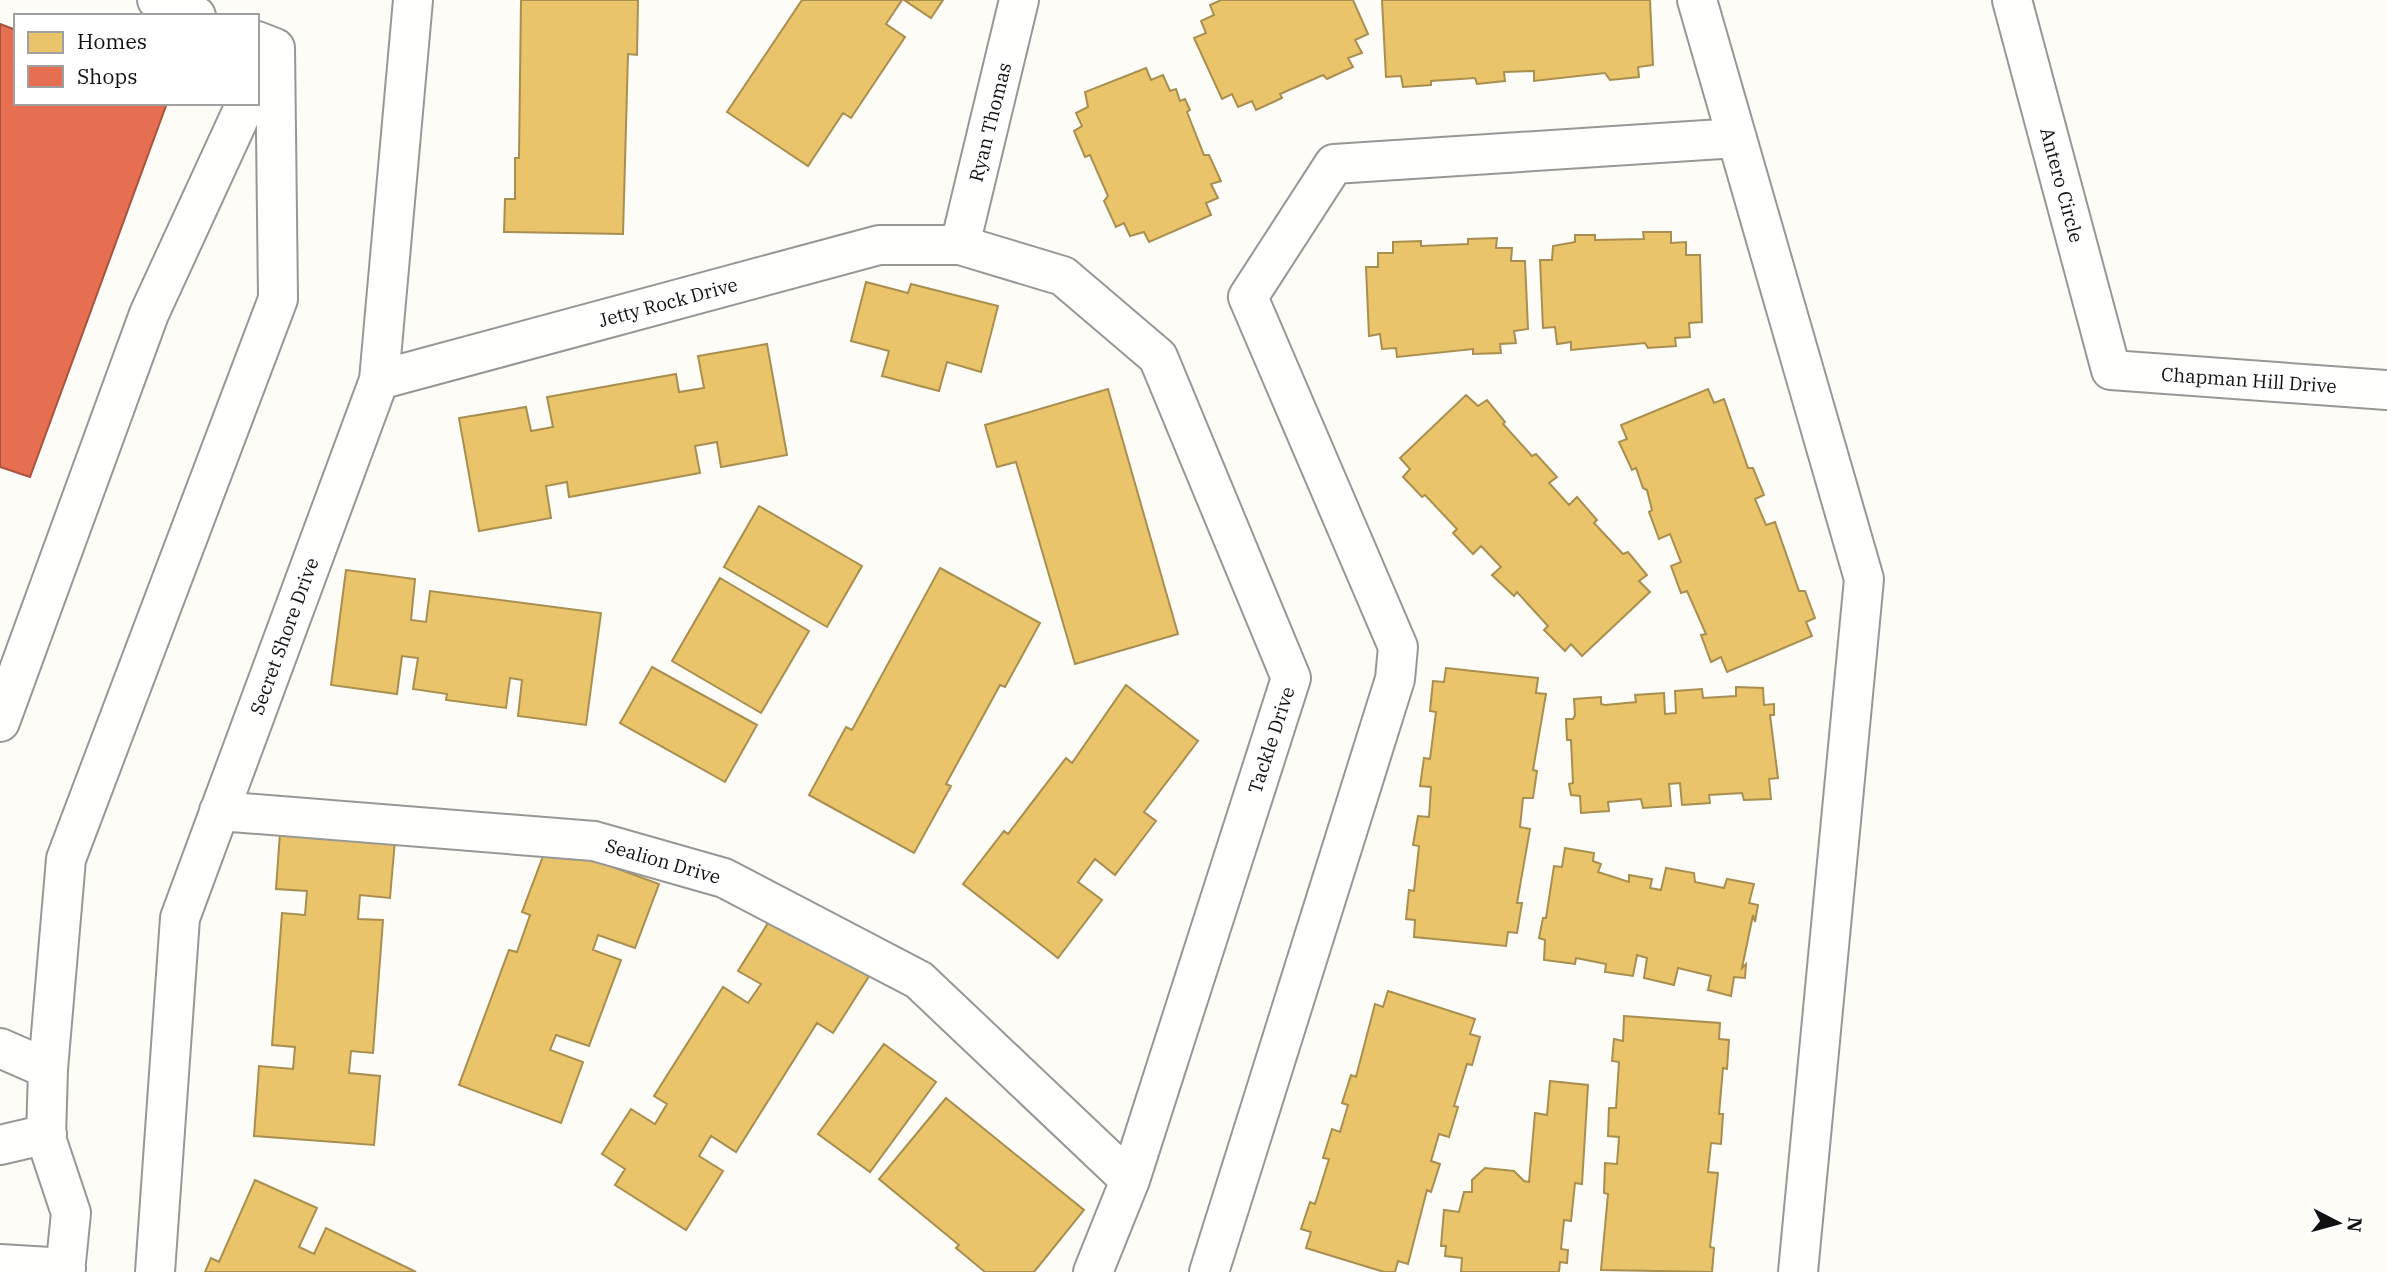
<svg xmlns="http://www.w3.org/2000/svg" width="2387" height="1272" viewBox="0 0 2387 1272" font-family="'IBM Plex Serif',serif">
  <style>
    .homes { fill: #e9c46a; stroke: #a88e4f; stroke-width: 2 }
    .shops { fill: #e76f51; stroke: #a7533e; stroke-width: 2 }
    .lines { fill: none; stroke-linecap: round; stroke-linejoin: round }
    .minor-casing { stroke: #979795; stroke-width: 42 }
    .minor { stroke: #fffffe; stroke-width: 38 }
    .labels { text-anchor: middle; stroke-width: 7; stroke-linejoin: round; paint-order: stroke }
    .street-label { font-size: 19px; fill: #111; stroke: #fff }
  </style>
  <rect width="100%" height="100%" fill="#fdfcf7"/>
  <path class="homes" d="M521,0h117l-1,55 -9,-1 -5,180 -119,-2 1,-33h10v-41h4z
    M802,0h100l-16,24 19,13 -54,81 -8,-5 -35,53 -81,-54z
    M904,0h39l-12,18z
    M1221,0h132l15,34 -13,6 7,13 -14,5 5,9 -26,12 -4,-4 -43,19 2,4 -26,12 -4,-9 -14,6 -6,-13 -10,5 -28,-61 12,-5 -5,-12 13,-6 -4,-10z
    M1382,0h268l3,65 -15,2 1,10 -29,3 -5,-7 -71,8v-10l-30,1 1,9 -28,3 -2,-6 -44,3v4l-28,2 -2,-11 -15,1z
    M1146,68l5,12 12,-5 7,16 6,-2 4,12 5,-2 5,11 -3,2 17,43h5l12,26 -10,3 7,14 -12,5 5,12 -62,27 -5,-10 -14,4 -6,-13 -8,4 -12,-26 4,-5 -18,-41 -5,2 -11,-26 8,-5 -6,-13 12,-6 -3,-15z
    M1643,232h28v11l15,-1v13h14l2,67 -13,1 1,14 -15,1 1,8 -28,2 -3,-5 -74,7v-8l-14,2 -2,-17 -12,1 -3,-68h12l1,-14 22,-4v-7h20v5l49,-1z
    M1497,238l-1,10h16l-1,13h14l3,68 -14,2 2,12 -16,1 1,9 -28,1v-5l-76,8 -1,-9 -14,1 -2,-15 -11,2 -3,-69h12v-14h15v-11l28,-1v5l47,-2v-5z
    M866,282l42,11 3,-9 87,22 -17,66 -34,-10 -8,29 -57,-15 7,-25 -38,-10z
    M767,344l20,111 -66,12 -4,-25 -22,4 5,27 -131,24 -2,-15 -21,4 5,32 -72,13 -20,-113 67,-11 5,24 22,-4 -6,-30 129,-23 3,18 25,-4 -6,-32z
    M1108,389l70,245 -103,30 -59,-202 -19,5 -12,-42z
    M1708,389l6,14 10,-4 24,69h5l11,27 -9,4 11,26 9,-3 24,69h6l10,27 -9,4 6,14 -85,36 -6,-15 -10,5 -10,-27 5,-1 -19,-43 -6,2 -10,-27 10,-4 -11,-28 -11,5 -10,-27 3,-2 -5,-20 -4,-2 -7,-20 -4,2 -13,-28 8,-3 -6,-14z
    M1466,395l12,11 9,-6 18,22 -2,2 29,32 4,-2 21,23 -8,6 20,22 8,-8 20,23 -3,3 29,31 5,-2 19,23 -8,6 11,11 -68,64 -11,-12 -6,7 -21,-21 4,-4 -31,-34 -3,4 -22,-21 9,-8 -20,-21 -8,8 -20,-21 4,-4 -32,-34 -3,2 -19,-20 7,-8 -10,-11z
    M759,506l103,60 -35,61 -103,-60z
    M940,568l100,55 -35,64 -5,-2 -54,99 5,2 -37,67 -105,-58 37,-68 6,3z
    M346,570l69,9 -4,41 15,2 4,-31 171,22 -15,112 -68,-9 4,-36 -12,-2 -4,30 -60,-8 1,-6 -34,-5 5,-31 -16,-2 -5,38 -66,-9z
    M720,578l89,53 -48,82 -89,-52z
    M652,667l105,58 -32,57 -105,-59z
    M1446,668l92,10 -2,15 10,1 -13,76 4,1 -4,27h-10l-3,29 10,2 -13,74h5l-5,30 -9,-1 -2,14 -92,-9 1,-17 -9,-1 3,-29 5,1 5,-45 -6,-1 5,-29 11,1 2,-30 -11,-1 4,-28 6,1 6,-47 -6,-1 3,-30 11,1z
    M1126,685l72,56 -54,71 12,9 -41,54 -20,-16 -17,23 24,18 -44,58 -95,-74 41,-53 4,3 58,-76 6,5z
    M1736,687l27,1 1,17 10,-1v11h-4l8,63 -9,1 2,20 -27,1 -2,-7 -33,2 1,8 -28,2 -2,-22 -11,1 2,22 -28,2 -2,-9 -33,3 1,9 -28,2 -1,-17 -9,-1 -2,-11 4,-1 -2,-43h-4l-1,-21h7l2,-4 -1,-16 27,-2v7l4,1 31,-3 -1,-7 29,-2 1,21 11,-1 -1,-22 27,-2 1,9 33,-2z
    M281,819l115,9 -6,70 -30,-3 -2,24 25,1 -10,133 -22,-2 -2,22 31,3 -6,69 -120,-9 5,-70 34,3 2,-22 -23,-2 10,-132 23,2 2,-24 -31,-2z
    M548,843l111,41 -24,64 -37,-13 -5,15 28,10 -32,86 -33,-11 -6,15 33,12 -22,61 -102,-38 50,-135 8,2 13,-37 -8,-3z
    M1565,848l29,5 -1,8 8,3 -3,8 31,10v-7l23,4 -2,9 11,2 5,-22 28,5 1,9 29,6 3,-9 27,5 -5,19 9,2 -3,17 -2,-7 -11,53 4,-4 -1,14 -11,-1 -3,19 -23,-6 3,-14 -33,-8 -4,17 -30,-7 3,-20 -10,-3 -4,21 -28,-4 1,-8 -30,-6 -1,6 -31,-4 1,-20 -6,-2 4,-20h3l8,-52 8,1z
    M775,912l96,61 -38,60 -16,-10 -81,129 -25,-16 -12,20 24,15 -37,59 -71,-45 10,-16 -23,-15 29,-45 24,15 12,-20 -13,-8 69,-109 25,16 13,-19 -23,-13z
    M1388,991l87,28 -5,15 10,3 -8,28 -5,-1 -13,42 4,1 -9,30 -10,-3 -8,27 9,3 -9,28 -4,-2 -19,74 -10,-3 -3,11h-11l-78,-24 5,-16 -10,-3 9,-27 5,2 14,-45 -6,-1 9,-29 8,3 8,-27 -6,-2 9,-28 5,2 19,-73 8,3z
    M1624,1016l96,7 -1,16 10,1 -2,29 -4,-1 -4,46h4l-2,30 -10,-1 -3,29 10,1 -8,74 4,1 -2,24 -111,-2 7,-76 -4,-1 1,-30 12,1 2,-27 -11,-1 1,-28h7l3,-46 -7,-1 2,-22 9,2z
    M884,1044l52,38 -66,90 -52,-38z
    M1550,1081l38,4 -6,99 -7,-1 -4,38 -7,-1 -3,29 7,1 -1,13 -7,-1 -1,10h-98l1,-14 -17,-2 1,-10h-5l3,-36 15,2 5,-20h8v-12l13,-12 29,3 10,10 5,1 6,-69 12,2z
    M946,1098l138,112 -50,62h-49l-29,-24 3,-3 -80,-66z
    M255,1180l62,28 -18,39 15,7 12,-26 90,44h-211l6,-14 8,4z"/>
  <path class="shops" d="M0,24l16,6v73h151l-137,374 -30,-10z"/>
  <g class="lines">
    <g class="minor-casing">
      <path id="minor" d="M157,0l39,16
        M1697,0l167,579 -66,693
        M2012,0l99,370 276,20
        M960,245l59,-245
        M379,380l500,-135h81l103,31 95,81 133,321 -161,502 -37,92
        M0,722l149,-408 97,-211
        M219,811l375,30 130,37 195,102 211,200
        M0,1048l48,21
        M0,1145l47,-11
        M0,1264l66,4
        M65,1272l6,-59 -25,-75 2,-69 18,-210 212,-560 -3,-251 -18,-7
        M155,1272l25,-354 199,-538 34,-380
        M1209,1272l186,-593 3,-32 -150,-350 86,-133 403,-26"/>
    </g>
    <use href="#minor" class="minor"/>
  </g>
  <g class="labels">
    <g class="street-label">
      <text transform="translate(990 122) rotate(-76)" y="7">Ryan Thomas</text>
      <text transform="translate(2062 185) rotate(75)" y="7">Antero Circle</text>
      <text transform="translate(668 302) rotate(-15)" y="7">Jetty Rock Drive</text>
      <text transform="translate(2249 380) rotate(4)" y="7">Chapman Hill Drive</text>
      <text transform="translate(284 636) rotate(-70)" y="7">Secret Shore Drive</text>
      <text transform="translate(1271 740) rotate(-72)" y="7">Tackle Drive</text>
      <text transform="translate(663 861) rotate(16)" y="7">Sealion Drive</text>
    </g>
  </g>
  <rect x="14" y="14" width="245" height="91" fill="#ffffff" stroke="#a0a0a0" stroke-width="2"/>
  <rect x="28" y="32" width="35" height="21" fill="#e9c46a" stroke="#a0a0a0" stroke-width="2"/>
  <text x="77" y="49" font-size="21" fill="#111111">Homes</text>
  <rect x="28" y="66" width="35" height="21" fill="#e76f51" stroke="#a0a0a0" stroke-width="2"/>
  <text x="77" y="84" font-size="21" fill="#111111">Shops</text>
  <g transform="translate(2338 1223) rotate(96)" stroke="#ffffff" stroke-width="5" paint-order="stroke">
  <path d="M0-5L12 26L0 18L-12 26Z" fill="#111111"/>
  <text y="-10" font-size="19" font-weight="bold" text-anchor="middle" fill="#111111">N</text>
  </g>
</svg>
